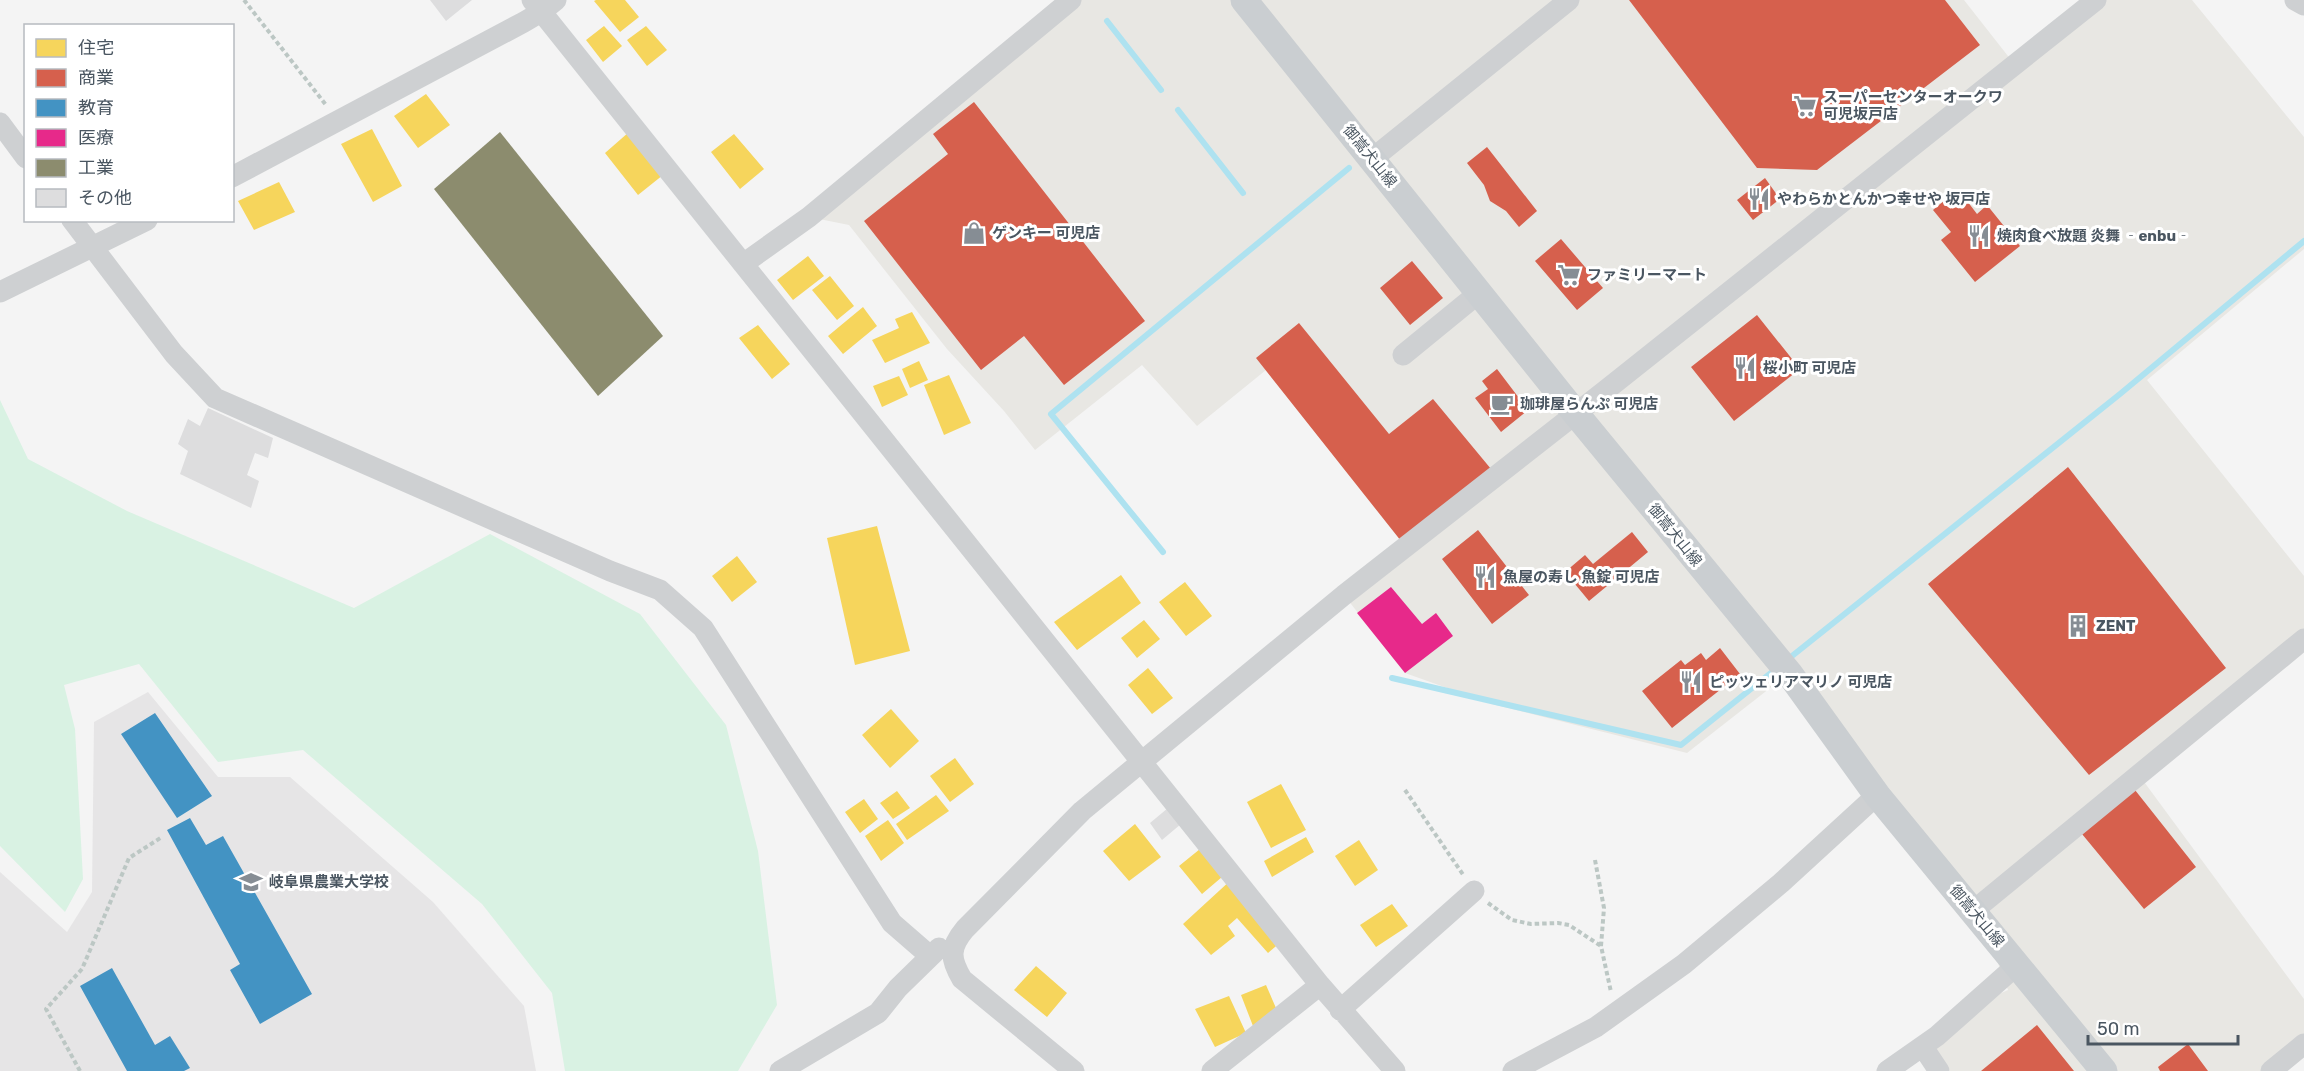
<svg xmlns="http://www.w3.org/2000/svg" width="2304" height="1071" viewBox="0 0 2304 1071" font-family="Rubik,'Noto Sans JP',sans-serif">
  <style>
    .commercial { fill: #e8e7e3 }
    .education { fill: #e6e5e6 }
    .green { fill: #d9f2e3 }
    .homes { fill: #f6d55c }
    .shops { fill: #d6604d }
    .schools { fill: #4393c3 }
    .health { fill: #e7298a }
    .industry { fill: #8c8c6e }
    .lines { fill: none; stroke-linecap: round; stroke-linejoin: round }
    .stream { stroke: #aee2f0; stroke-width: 6 }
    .building { fill: #ddddde }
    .path { stroke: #bcc7c4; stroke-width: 4; stroke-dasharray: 4.5 3; stroke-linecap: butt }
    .minor { stroke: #ced0d2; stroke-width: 21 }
    .major { stroke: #caced1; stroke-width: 27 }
    .labels { text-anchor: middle; stroke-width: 6; stroke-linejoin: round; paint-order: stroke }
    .poi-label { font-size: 15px; font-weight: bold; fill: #4a5661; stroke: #fff; text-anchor: start }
    .street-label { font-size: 15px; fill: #4a5661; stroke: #fff }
  </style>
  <rect width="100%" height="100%" fill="#f4f4f4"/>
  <path class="commercial" d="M1068,0h896l51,65 81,-65h96l112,137v112l-157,131 157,196v63l-165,136 165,224v53l-23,19h-331l-16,-24 54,-48 20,-9 -25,-67 -195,-249 -101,79 -195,-49 -87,-31 -61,-78 61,-49 -139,-176 -69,56 -55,-61 -107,85 -31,-39 -57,-62 -98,-124 -40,-8z"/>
  <path class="education" d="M148,692l70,85h72l143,125 91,104 12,65h-536v-199l67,60 25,-40 2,-170z"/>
  <path class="green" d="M0,400l28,59 99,52 227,97 136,-74 150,80 86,111 32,126 19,154 -39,66h-173l-13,-78 -70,-89 -179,-154 -85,12 -79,-98 -75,21 11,44 8,150 -18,33 -65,-66z"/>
  <path class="homes" d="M596,0h29l14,17 -19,15 -26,-31z
    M604,26l18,20 -19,16 -17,-22z
    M646,26l21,24 -20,16 -20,-26z
    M426,94l24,31 -32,23 -24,-32z
    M372,129l30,57 -29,16 -32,-58z
    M629,132l34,43 -25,20 -33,-42z
    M734,134l30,35 -24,20 -29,-37z
    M279,182l16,30 -41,18 -16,-29z
    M808,256l16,20 -31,24 -16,-20z
    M830,276l24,30 -17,14 -25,-30z
    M863,307l14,19 -34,28 -15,-18z
    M912,312l18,31 -45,20 -13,-23 27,-12 -4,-9z
    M758,325l32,39 -18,15 -33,-41z
    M919,361l9,19 -18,8 -8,-19z
    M949,375l22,48 -27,12 -20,-50z
    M899,376l9,19 -26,12 -9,-21z
    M877,526l33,125 -55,14 -28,-127z
    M737,556l20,26 -25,20 -20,-26z
    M1121,575l20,28 -64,47 -23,-28z
    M1185,582l27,34 -26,20 -27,-34z
    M1144,620l16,19 -23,19 -16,-20z
    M1148,668l25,30 -21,16 -24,-29z
    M891,709l28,32 -29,27 -28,-33z
    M955,758l19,26 -24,18 -20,-26z
    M1281,784l25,46 -35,18 -24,-46z
    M897,791l13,17 -17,11 -13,-16z
    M936,795l13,16 -42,29 -11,-16z
    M864,799l14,20 -18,14 -15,-21z
    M888,820l16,23 -23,18 -16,-25z
    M1135,824l26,33 -32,24 -26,-30z
    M1306,837l8,15 -42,25 -8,-16z
    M1359,840l19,30 -23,16 -20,-30z
    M1200,849l22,28 -20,17 -23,-28z
    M1232,879l50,62 -14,12 -31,-35 -9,8 7,10 -24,19 -28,-31z
    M1392,904l16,22 -32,21 -16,-22z
    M1036,966l31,27 -20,24 -33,-27z
    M1266,985l13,30 -26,11 -12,-31z
    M1229,996l17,37 -31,14 -20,-38z"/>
  <path class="shops" d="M1629,0h316l35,45 -163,125 -60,-2z
    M974,102l171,219 -81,64 -40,-49 -43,34 -117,-149 84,-67 -15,-20z
    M1487,147l50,64 -18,16 -13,-16 -16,-10 -6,-16 -17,-22z
    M1765,178l15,21 -27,21 -16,-20z
    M1958,189l19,25 10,-9 33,41 -45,36 -34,-42 10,-8 -18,-22z
    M1561,239l42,49 -26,22 -42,-49z
    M1412,261l31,37 -33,27 -30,-37z
    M1757,315l43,54 -66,52 -43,-54z
    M1299,323l90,111 44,-35 63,76 -91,71 -149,-188z
    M1497,369l31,41 -27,22 -26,-34 13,-9 -6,-8z
    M2068,467l158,201 -137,107 -161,-191z
    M1478,530l51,65 -37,29 -50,-65z
    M1632,532l16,20 -59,49 -24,-29 20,-17 8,9z
    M1720,648l20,26 -68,54 -30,-37 39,-31 4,5 16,-12 5,7z
    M2135,790l61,77 -52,42 -62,-75z
    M2037,1025l37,46h-93z
    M2188,1044l20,27h-48l-2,-4z"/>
  <path class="schools" d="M155,713l57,83 -35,22 -56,-84z
    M190,818l16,27 17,-9 89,158 -52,30 -30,-54 10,-6 -73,-134z
    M112,968l43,77 15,-9 20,32 -6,3h-57l-47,-85z"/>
  <path class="health" d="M1391,587l31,37 14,-11 17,23 -48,37 -48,-60z"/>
  <path class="industry" d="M500,132l163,204 -65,60 -164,-207z"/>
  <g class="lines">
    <path class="stream" d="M1107,21l54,69
      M1178,110l65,83
      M1163,552l-112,-138 298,-246
      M1787,660l333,-266 184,-153
      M1392,678l289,67 96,-77"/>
  </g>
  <path class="building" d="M430,0h42l-26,21z
    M208,408l65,30 -5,20 -13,-5 -8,22 12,6 -8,27 -71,-34 8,-23 -10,-7 10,-25 12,7z
    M1168,808l13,16 -19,16 -12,-17z"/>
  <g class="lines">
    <path class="path" d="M244,0l82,105
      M1405,790l59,86
      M1595,860l9,48 -3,38 10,46
      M1488,903l24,17 19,4 27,-1 11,2 32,21
      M80,1071l-34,-62 36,-40 47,-111 33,-21"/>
    <path class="minor" d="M532,0l788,985 75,86
      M2295,0l9,5
      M0,123l26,35
      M1372,159l197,-159
      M232,177l292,-155 17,-10 15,-12
      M72,220l102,134 41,44 395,173 50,19 43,38 189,295 38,33
      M743,264l66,-47 262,-217
      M0,292l147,-72
      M1403,355l77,-63
      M1973,911l331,-272
      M1340,1010l134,-119
      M1923,1047l16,24
      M780,1071l98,-58 20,-25 41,-40
      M1074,1071l-112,-92c-12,-20 -13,-31 3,-50l117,-118 262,-216 262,-205 490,-390
      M1212,1071l108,-86
      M1513,1071l83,-44 88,-63 97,-81 96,-88
      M1887,1071l50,-35 80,-71
      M2271,1071l33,-27"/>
    <path class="major" d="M1244,0l332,414 213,259 88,122 227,276"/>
  </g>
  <defs>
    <g id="supermarket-bare" transform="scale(1.8)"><path d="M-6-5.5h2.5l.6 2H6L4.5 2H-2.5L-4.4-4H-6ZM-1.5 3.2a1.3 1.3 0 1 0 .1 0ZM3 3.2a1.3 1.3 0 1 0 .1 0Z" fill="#868d94" stroke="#fff" stroke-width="2.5" paint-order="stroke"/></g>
    <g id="restaurant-bare" transform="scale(1.8)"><path d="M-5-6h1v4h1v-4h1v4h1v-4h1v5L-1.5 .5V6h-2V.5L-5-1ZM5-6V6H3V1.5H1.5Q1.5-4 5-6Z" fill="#868d94" stroke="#fff" stroke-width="2.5" paint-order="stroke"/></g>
    <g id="shop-bare" transform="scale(1.8)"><path d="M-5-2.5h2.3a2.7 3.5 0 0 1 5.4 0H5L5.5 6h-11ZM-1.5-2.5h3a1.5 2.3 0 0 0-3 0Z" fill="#868d94" stroke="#fff" stroke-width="2.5" paint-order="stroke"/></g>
    <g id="cafe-bare" transform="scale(1.8)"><path d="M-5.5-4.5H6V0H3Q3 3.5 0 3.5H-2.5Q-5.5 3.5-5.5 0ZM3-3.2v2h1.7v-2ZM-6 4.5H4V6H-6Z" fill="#868d94" stroke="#fff" stroke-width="2.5" paint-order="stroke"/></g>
    <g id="building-bare" transform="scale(1.8)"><path d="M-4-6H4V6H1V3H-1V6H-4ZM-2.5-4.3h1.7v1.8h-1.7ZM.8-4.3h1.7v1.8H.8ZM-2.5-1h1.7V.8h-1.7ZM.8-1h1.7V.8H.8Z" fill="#868d94" stroke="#fff" stroke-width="2.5" paint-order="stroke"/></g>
    <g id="university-bare" transform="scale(1.8)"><path d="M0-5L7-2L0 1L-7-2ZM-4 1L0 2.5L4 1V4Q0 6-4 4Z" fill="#868d94" stroke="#fff" stroke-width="2.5" paint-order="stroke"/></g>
  </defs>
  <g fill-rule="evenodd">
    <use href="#supermarket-bare" x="1805" y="106"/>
    <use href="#restaurant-bare" x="1759" y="199"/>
    <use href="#shop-bare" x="974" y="233"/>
    <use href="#restaurant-bare" x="1979" y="236"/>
    <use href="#supermarket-bare" x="1569" y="275"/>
    <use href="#restaurant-bare" x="1745" y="368"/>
    <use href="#cafe-bare" x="1502" y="404"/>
    <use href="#restaurant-bare" x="1485" y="577"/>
    <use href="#building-bare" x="2078" y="626"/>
    <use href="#restaurant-bare" x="1691" y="682"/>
    <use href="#university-bare" x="251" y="882"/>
  </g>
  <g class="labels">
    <g class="poi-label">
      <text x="1823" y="102">スーパーセンターオークワ<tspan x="1823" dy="17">可児坂戸店</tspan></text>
      <text x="1777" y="204">やわらかとんかつ幸せや 坂戸店</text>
      <text x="992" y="238">ゲンキー 可児店</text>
      <text x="1997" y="241">焼肉食べ放題 炎舞 ‐enbu‐</text>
      <text x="1587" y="280">ファミリーマート</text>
      <text x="1763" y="373">桜小町 可児店</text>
      <text x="1520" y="409">珈琲屋らんぷ 可児店</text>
      <text x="1503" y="582">魚屋の寿し 魚錠 可児店</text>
      <text x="2096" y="631">ZENT</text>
      <text x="1709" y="687">ピッツェリアマリノ 可児店</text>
      <text x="269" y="887">岐阜県農業大学校</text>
    </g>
    <g class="street-label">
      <text transform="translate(1370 156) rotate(51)" y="5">御嵩犬山線</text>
      <text transform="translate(1675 535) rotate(51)" y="5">御嵩犬山線</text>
      <text transform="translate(1977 916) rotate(50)" y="5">御嵩犬山線</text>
    </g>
  </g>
  <rect x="24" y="24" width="210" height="198" fill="#ffffff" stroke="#b7bbc0" stroke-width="1.5"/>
  <rect x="36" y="39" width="30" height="18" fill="#f6d55c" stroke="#b7bbc0" stroke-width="1.5"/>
  <text x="78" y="54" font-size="18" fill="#4a5661">住宅</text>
  <rect x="36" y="69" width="30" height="18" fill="#d6604d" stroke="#b7bbc0" stroke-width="1.5"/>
  <text x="78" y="84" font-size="18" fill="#4a5661">商業</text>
  <rect x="36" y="99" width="30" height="18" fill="#4393c3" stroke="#b7bbc0" stroke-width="1.5"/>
  <text x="78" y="114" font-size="18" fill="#4a5661">教育</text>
  <rect x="36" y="129" width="30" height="18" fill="#e7298a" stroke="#b7bbc0" stroke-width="1.5"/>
  <text x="78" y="144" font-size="18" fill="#4a5661">医療</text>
  <rect x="36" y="159" width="30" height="18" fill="#8c8c6e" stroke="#b7bbc0" stroke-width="1.5"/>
  <text x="78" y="174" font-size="18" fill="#4a5661">工業</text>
  <rect x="36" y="189" width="30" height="18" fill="#ddddde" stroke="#b7bbc0" stroke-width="1.5"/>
  <text x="78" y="204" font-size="18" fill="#4a5661">その他</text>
  <path d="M2088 1035v9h150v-9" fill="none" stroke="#4a5661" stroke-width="3"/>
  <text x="2097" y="1035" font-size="18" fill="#4a5661" stroke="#ffffff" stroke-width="4.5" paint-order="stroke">50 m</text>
</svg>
